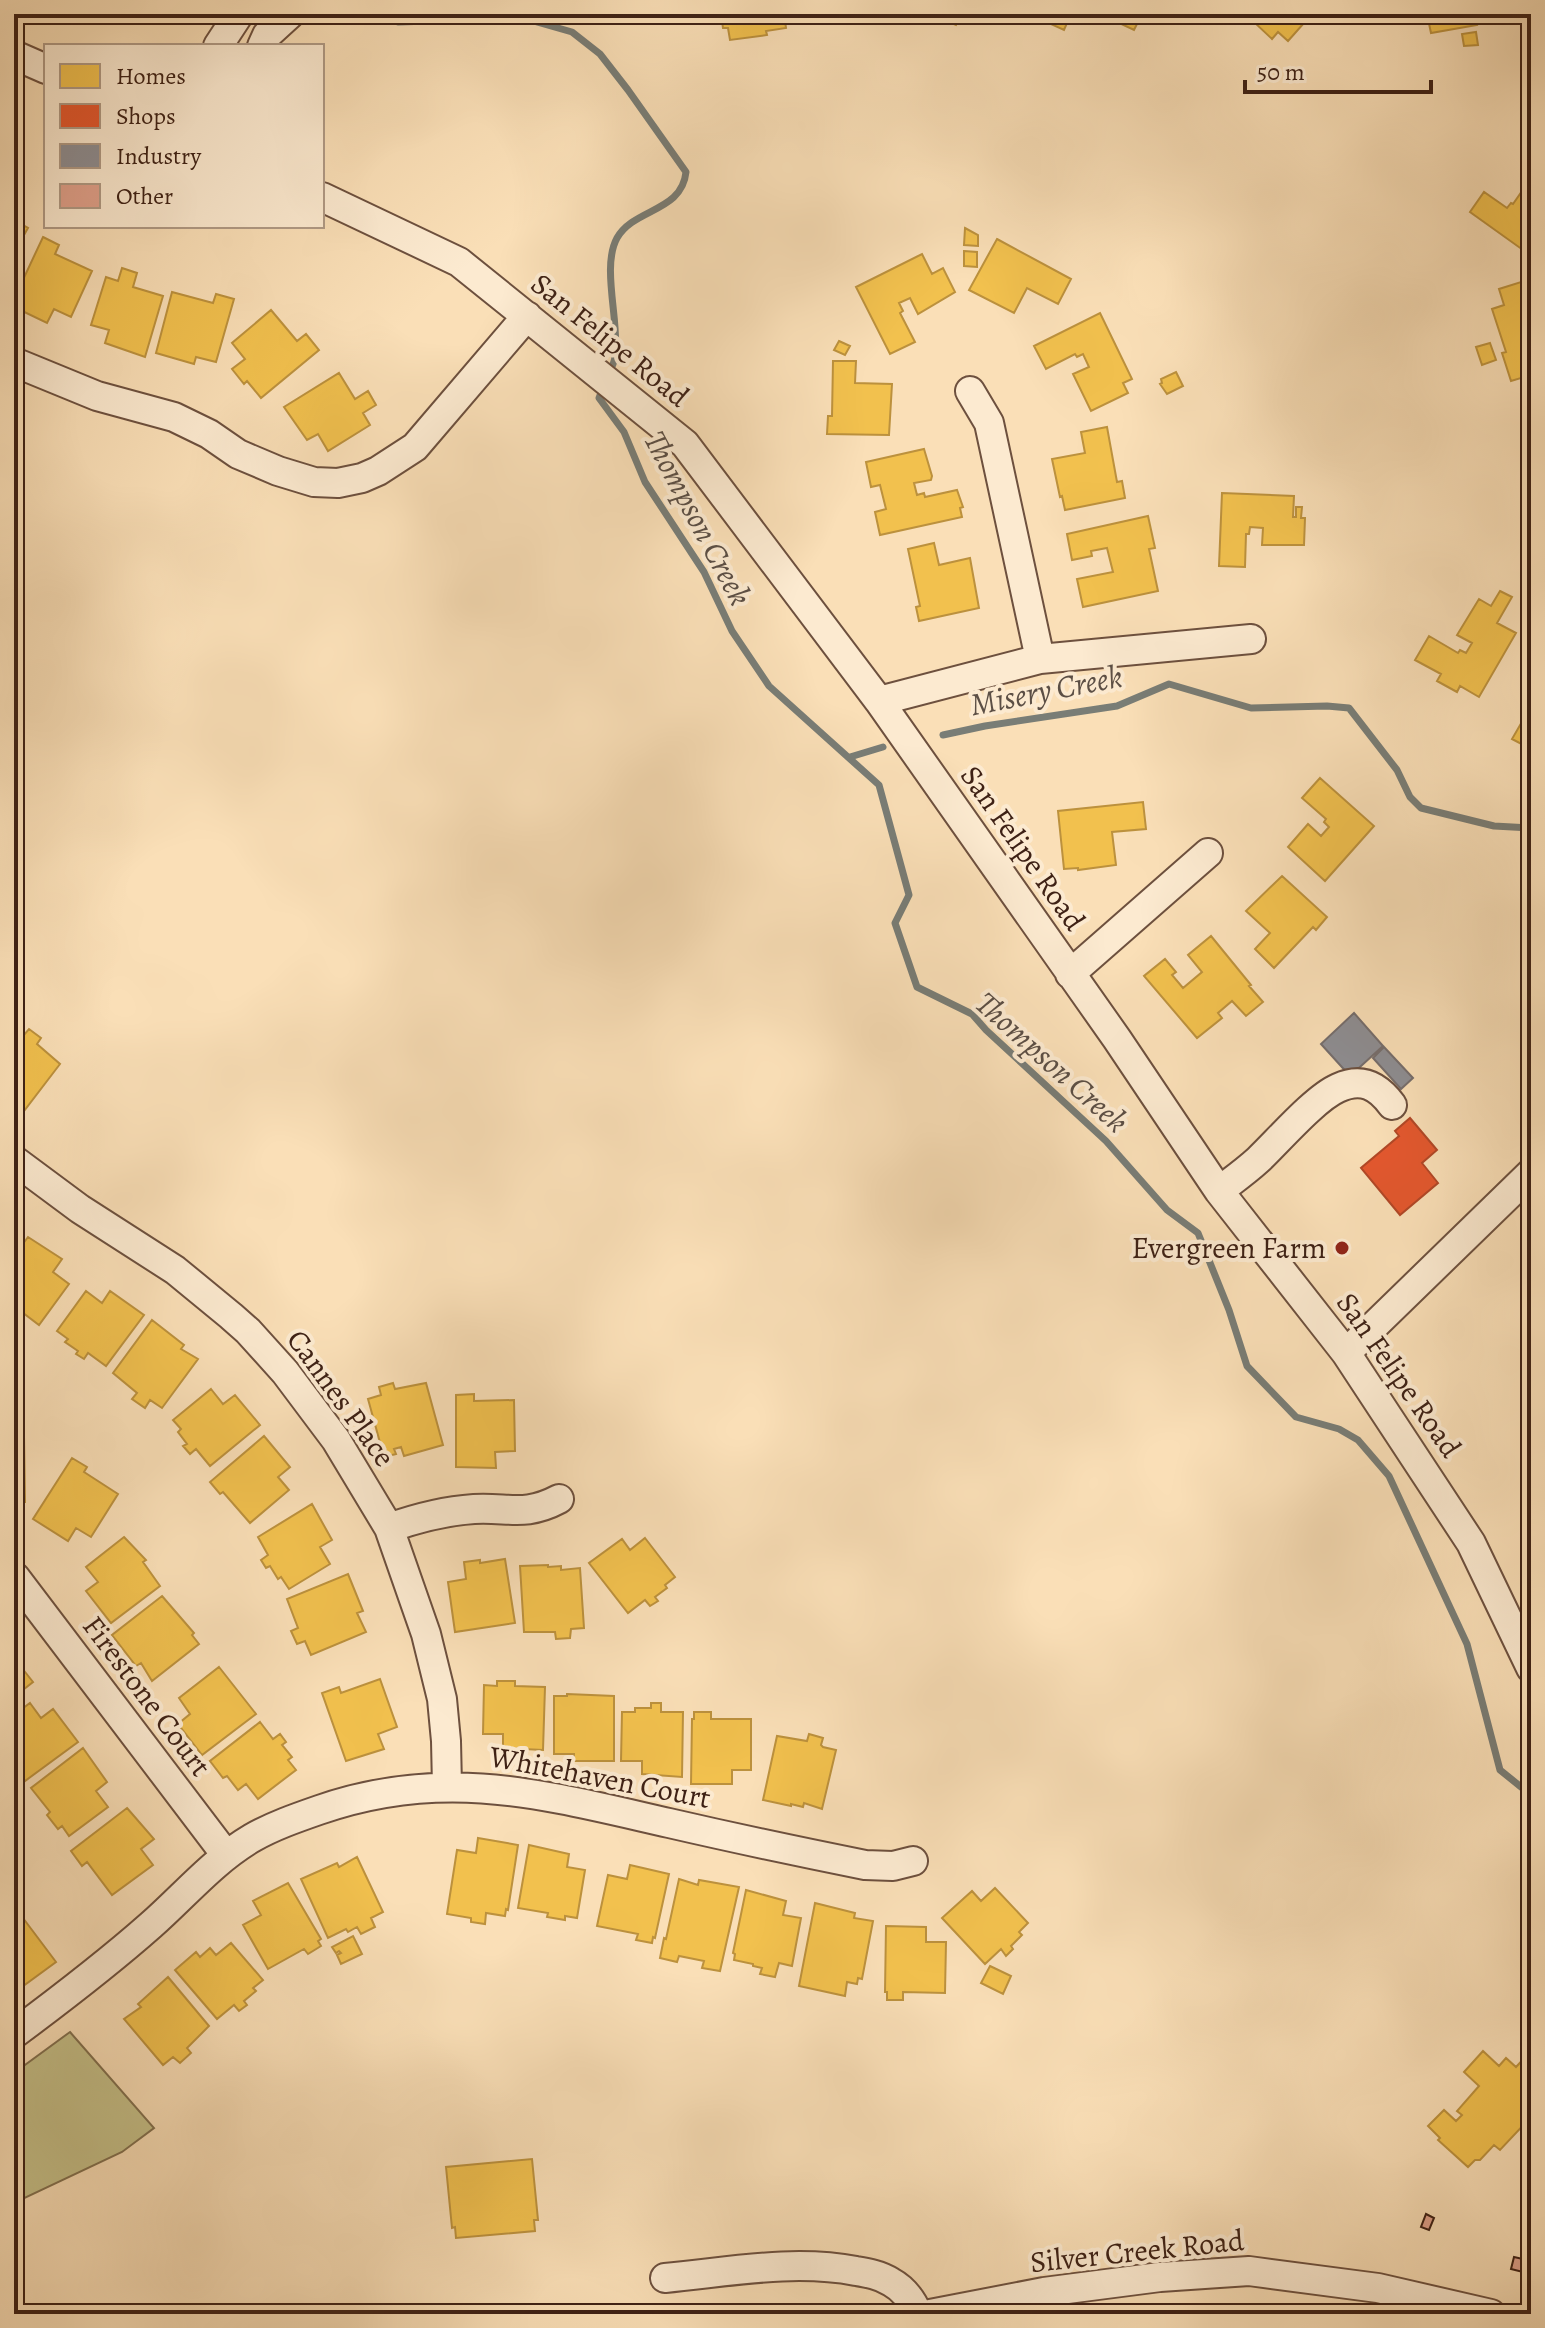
<svg xmlns="http://www.w3.org/2000/svg" width="1545" height="2328" viewBox="0 0 1545 2328" font-family="Alegreya,serif">
  <style>
    .green { fill: #c5c089; stroke: #82704f; stroke-width: 2 }
    .homes { fill: #f2c14e; stroke: #bc913d; stroke-width: 2 }
    .shops { fill: #e4572e; stroke: #b24726; stroke-width: 2 }
    .industry { fill: #8d8d92; stroke: #756d6c; stroke-width: 2 }
    .lines { fill: none; stroke-linecap: round; stroke-linejoin: round }
    .stream { stroke: #797d76; stroke-width: 7 }
    .building { fill: #e0a18c; stroke: #3e2115; stroke-width: 2 }
    .minor-casing { stroke: #6d503e; stroke-width: 32 }
    .minor { stroke: #fcead0; stroke-width: 28 }
    .poi-dot { fill: #8f2418; stroke: #fcead0; stroke-width: 3 }
    .labels { text-anchor: middle; stroke-width: 8; stroke-linejoin: round; paint-order: stroke }
    .street-label { font-size: 30px; fill: #3e2115; stroke: #fcead0 }
    .poi-label { font-size: 30px; fill: #3e2115; stroke: #fcead0; text-anchor: end }
    .water-label { font-size: 32px; font-style: italic; fill: #5c4f45; stroke: #fcead0 }
  </style>
  <rect width="100%" height="100%" fill="#fadfb7"/>
  <filter id="stains"><feTurbulence type="fractalNoise" baseFrequency=".0025" numOctaves="4"/><feColorMatrix values="0 0 0 0 .2 0 0 0 0 .09 0 0 0 0 .02 0 0 0 .5 -.17"/></filter>
  <radialGradient id="worn" r=".72"><stop offset=".6" stop-color="#630" stop-opacity="0"/><stop offset="1" stop-color="#630" stop-opacity=".3"/></radialGradient>
  <path class="green" d="M70,2032l84,96 -32,24 -108,51v-130z"/>
  <path class="homes" d="M721,14h63l2,14 -20,3 1,4 -37,5 -2,-12h-5z
    M923,14h38l-5,11 -19,-8 -1,3z
    M1044,14h27l-7,16 -22,-10z
    M1100,14h42l-8,16z
    M1255,14h57l-24,27 -10,-9 -6,7 -17,-16 4,-5z
    M1427,14h67v4l-18,3 1,4 -46,8z
    M1476,32l2,13 -14,1 -2,-12z
    M1531,178v75l-1,2 -60,-43 14,-20 23,16 4,-5 2,1z
    M14,220l14,8 -14,25z
    M965,228l13,7v11l-14,-1z
    M43,237l16,8 -4,9 37,17 -21,46 -17,-8 -7,14 -33,-16v-8z
    M997,239l74,40 -13,25 -31,-16 -13,25 -45,-23z
    M964,251l13,1v15l-13,-1z
    M922,254l10,20 11,-6 12,24 -37,22 -8,-16 -11,5 4,8 -3,2 15,29 -25,12 -34,-67z
    M122,268l15,5 -4,14 30,9 -18,61 -40,-14 4,-13 -18,-5 15,-48 12,4z
    M1531,279v96l-20,6 -9,-28 4,-1 -14,-43 12,-4 -5,-16z
    M172,292l41,11 3,-9 18,5 -18,63 -20,-5 -2,7 -38,-11z
    M271,310l26,31 9,-7 13,16 -58,48 -14,-17 -3,3 -12,-15 13,-10 -13,-16z
    M1100,313l32,66 -9,4 5,10 -37,18 -18,-37 16,-7 -6,-13 -6,3 -2,-3 -29,15 -12,-23z
    M839,341l11,5 -5,9 -11,-5z
    M1490,343l6,17 -14,5 -6,-18z
    M833,361h23l-1,22 37,1 -3,51 -62,-1 1,-18h4z
    M1176,372l7,14 -16,8 -7,-10 2,-1 -1,-4z
    M339,373l16,26 13,-8 8,14 -13,8 7,12 -42,26 -10,-17 -11,6 -23,-33z
    M1107,427l10,55 5,-1 3,17 -60,12 -3,-14 -2,1 -8,-38 33,-6 -4,-21z
    M924,449l8,27 -1,4 -17,3 3,12 7,-2 1,4 32,-7 6,17 -3,1 2,9 -82,18 -5,-23 11,-3 -6,-24 -9,2 -5,-25z
    M1222,493l72,3 -1,21h3v-10h6l-1,11h4l-1,27h-42l1,-17 -13,-1 -1,7h-3l-1,33 -26,-1z
    M1148,516l7,32 -6,1 9,42 -75,16 -6,-28 36,-7 -6,-24 -16,3 1,5 -20,4 -5,-26z
    M934,543l5,22 31,-7 9,50 -60,13 -3,-14 4,-1 -12,-57z
    M1500,591l12,6 -15,26 19,10 -37,64 -19,-11 -3,6 -20,-11 4,-7 -26,-14 14,-24 29,17 2,-3 6,3 6,-10 -15,-8 22,-36 12,7z
    M1523,720l8,4v25l-19,-10z
    M1320,778l54,48 -49,55 -37,-34 20,-23 13,12 8,-9 -5,-5 2,-3 -24,-21z
    M1143,802l3,27 -34,3 4,33 -38,5v-2l-14,1 -6,-58z
    M1282,876l45,41 -11,13 -3,-3 -39,41 -19,-19 15,-16 -24,-22z
    M1211,936l40,49 -2,1 14,16 -17,14 -14,-15 -14,12 4,5 -25,20 -53,-62 21,-17 11,13 -4,3 11,13 19,-16 -14,-17z
    M14,1028l10,7 5,-6 12,9 -4,6 23,20 -36,47 -10,-8z
    M28,1237l34,22 -9,13 16,12 -30,41 -25,-19v-50z
    M86,1291l16,12 8,-12 34,24 -38,51 -18,-13 -4,6 -8,-5 2,-3 -13,-9 3,-3 -11,-8z
    M152,1320l32,25 -3,4 17,10 -36,49 -12,-8 -5,8 -13,-9 5,-6 -24,-20z
    M393,1383l2,6 31,-6 17,62 -39,11 -3,-9 -7,2 2,5 -12,3 -16,-58 13,-4 -2,-8z
    M211,1389l12,15 12,-9 25,30 -50,41 -14,-17 -6,5 -7,-8 4,-2 -9,-12 3,-3 -8,-9z
    M474,1394v7l40,-1 1,51 -20,1 1,16 -40,-1v-72z
    M24,1436l1,66h-11v-65z
    M264,1436l26,31 -12,10 11,13 -39,33 -27,-31 -3,2 -10,-12z
    M72,1458l15,9 -3,5 34,22 -27,43 -15,-9 -8,13 -35,-22z
    M312,1504l20,36 -12,7 10,17 -41,25 -8,-12 -3,2 -8,-13 -4,2 -5,-8 7,-5 -10,-18z
    M124,1537l22,23 -3,2 17,24 -49,37 -25,-32 12,-9 -12,-15z
    M645,1538l30,39 -10,8 2,3 -12,9 3,4 -8,5 -5,-6 -17,13 -39,-50 33,-24 8,11z
    M505,1559l10,64 -60,9 -7,-50 18,-3 -2,-17 16,-2v3z
    M548,1565v2l13,-1v4l19,-2 4,60 -13,1 -1,9 -14,1 -1,-7h-31l-4,-66z
    M348,1574l15,37 -6,2 9,19 -55,23 -6,-14 -8,3 -6,-13 7,-3 -11,-29z
    M162,1596l32,37 -2,2 7,9 -47,37 -11,-18 -5,3 -24,-31z
    M14,1658l19,24 -19,15z
    M219,1667l37,47 -54,41 -24,-31 12,-10 -11,-16z
    M380,1679l17,48 -19,7 6,15 -38,12 -24,-68 17,-6 2,6z
    M497,1681h18v5l30,1 -2,63 -40,-2v-14h-20l1,-49 13,1z
    M567,1694l47,2v65h-40v-7h-20v-58h13z
    M30,1703l11,15 12,-9 25,33 -53,39 -11,-15v-51z
    M651,1703h10v9h22l-1,65 -40,-3v-13h-21l1,-49h13v-4h16z
    M694,1712h17v7h40v51h-19v14h-41l1,-65h2z
    M260,1722l13,17 7,-5 6,8 -4,3 10,12 -4,3 8,10 -38,29 -12,-15 -8,6 -11,-14 -4,2 -13,-17z
    M809,1734l14,4 -2,7 2,2 13,3 -14,59 -18,-6 -1,4 -12,-3v2l-28,-6 14,-64 30,5z
    M83,1748l24,34 -11,9 12,16 -39,29 -7,-10 -4,3 -11,-14 3,-3 -19,-24z
    M127,1808l27,31 -13,10 12,16 -41,30 -25,-33 -5,4 -11,-15z
    M478,1838l40,7 -10,65 -2,-1 -1,7 -19,-3 -1,11 -14,-2v-4l-24,-4 10,-64 19,3z
    M529,1845l40,9 -2,13 18,3 -8,48 -12,-2v4l-18,-3 1,-4 -30,-5z
    M357,1857l26,55 -12,6 4,9 -14,7 -4,-7 -9,5 -2,-3 -18,9 -27,-59 36,-16 2,4z
    M630,1865l39,9 -14,64 -2,-1 -1,6 -16,-3 2,-6 -41,-8 11,-51 19,4z
    M679,1879l19,6 1,-5 40,7 -19,84 -18,-3 2,-7 -25,-5 -2,6 -17,-4 4,-20 2,1z
    M288,1883l33,56 -3,2 3,5 -13,8 -4,-5 -36,20 -25,-44 18,-10 -8,-14z
    M995,1888l33,35 -9,9 3,3 -11,11 2,3 -7,7 -5,-7 -16,15 -43,-46 30,-27 9,10z
    M746,1890l40,11 -3,14 18,3 -9,48 -13,-3 -4,14 -15,-3 2,-6 -9,-2v-2l-19,-4 1,-6 -2,-1z
    M815,1903l40,10 -1,5 19,3 -11,58 -4,-1 -1,6 -10,-2 -2,14 -46,-10z
    M20,1914l36,48 -41,30 -1,-74z
    M886,1926l40,1v15h20l-1,51 -42,-1v8h-16v-8h-2z
    M353,1936l9,18 -21,10 -4,-9 4,-2 -2,-2 -3,2 -4,-6z
    M231,1943l32,37 -10,8 3,3 -12,10 3,4 -8,6 -5,-6 -17,14 -42,-49 21,-18 4,5 10,-9 6,7z
    M990,1966l21,10 -8,18 -22,-11z
    M168,1977l41,49 -22,22 4,5 -11,10 -7,-6 -10,8 -39,-46 17,-12 -3,-3z
    M1483,2051l16,15 7,-8 10,9 15,-16v39l-2,-1 -6,7 8,7v14l-31,33 -6,-5 -14,15h-5l-7,7 -30,-27 2,-2 -12,-12 16,-16 12,11 6,-6 -5,-4 22,-25 -15,-14z
    M532,2159l6,61h-4l1,11 -79,7 -1,-11 -3,1 -6,-61z"/>
  <path class="shops" d="M1410,1118l27,32 -15,13 16,20 -38,32 -39,-47 38,-32 -4,-5z"/>
  <path class="industry" d="M1354,1013l29,33 -33,30 -29,-32z
    M1384,1047l29,31 -12,11 -28,-31z"/>
  <g class="lines">
    <path class="stream" d="M389,14l9,8 125,-4 49,14 28,22 28,36 58,82c-4,40 -52,36 -69,66 -16,29 3,85 -2,118 0,6 -4,12 -6,17
      M604,385l-5,13 25,34 21,50 59,90 28,59 37,55 110,99 30,110 -14,28 22,64 55,27 14,16 120,111 61,69 31,23 31,77 18,56 49,51 43,12 19,11 31,36 78,168 33,126 31,25
      M943,735l42,-9 132,-20 52,-22 82,24 76,-2 22,2 48,62 13,27 11,11 73,18 37,2
      M850,757l33,-10"/>
  </g>
  <path class="building" d="M1426,2214l8,4 -5,12 -8,-3z
    M1514,2257l17,4v13l-20,-5z"/>
  <g class="lines">
    <g class="minor-casing">
      <path id="minor" d="M218,46l21,-32
        M262,46l5,-11 23,-21
        M14,55l32,14
        M322,197l137,65 226,182 194,257 238,338 102,152 127,162 125,190 60,125
        M14,362l83,34 77,21 35,17 29,20 40,17 36,11 24,1 24,-5 16,-7 37,-24 112,-131
        M970,391l19,32 51,236
        M879,701l161,-42 211,-20
        M1070,974l138,-121
        M14,1160l66,49 95,61 56,46 17,15 37,41 51,68 53,88 37,106 16,65 4,42 1,45
        M1219,1191c13,-10 27,-20 39,-31 20,-19 57,-62 80,-72 24,-11 40,-2 54,17
        M1346,1353l185,-180
        M389,1528c28,-10 55,-17 85,-19 35,-2 51,8 85,-10
        M15,1577l211,278
        M14,2034c47,-35 93,-70 137,-109 34,-30 62,-64 101,-87 21,-12 44,-20 67,-28 126,-44 226,-15 350,13 65,15 131,29 196,42l28,1 20,-5
        M665,2278c64,-6 128,-19 191,-7 12,2 24,4 35,11 13,7 21,18 27,32
        M930,2314l114,-22 116,-15 89,-6 129,17 113,26"/>
    </g>
    <use href="#minor" class="minor"/>
  </g>
  <circle class="poi-dot" cx="1342" cy="1248" r="8"/>
  <g class="labels">
    <g class="street-label">
      <text transform="translate(610 340) rotate(39)" y="10">San Felipe Road</text>
      <text transform="translate(1023 848) rotate(55)" y="10">San Felipe Road</text>
      <text transform="translate(1399 1375) rotate(55)" y="10">San Felipe Road</text>
      <text transform="translate(341 1398) rotate(54)" y="10">Cannes Place</text>
      <text transform="translate(147 1696) rotate(53)" y="10">Firestone Court</text>
      <text transform="translate(600 1777) rotate(11)" y="10">Whitehaven Court</text>
      <text transform="translate(1137 2251) rotate(-6)" y="10">Silver Creek Road</text>
    </g>
    <g class="poi-label">
      <text x="1326" y="1258">Evergreen Farm</text>
    </g>
    <g class="water-label">
      <text transform="translate(698 518) rotate(62)" y="11">Thompson Creek</text>
      <text transform="translate(1046 690) rotate(-11)" y="11">Misery Creek</text>
      <text transform="translate(1052 1062) rotate(42)" y="11">Thompson Creek</text>
    </g>
  </g>
  <rect width="1545" height="2328" fill="none" stroke="#fadfb7" stroke-width="48"/>
  <rect x="16" y="16" width="1513" height="2296" fill="none" stroke="#3e2115" stroke-width="4"/>
  <rect x="24" y="24" width="1497" height="2280" fill="none" stroke="#3e2115" stroke-width="2"/>
  <rect x="44" y="44" width="280" height="184" fill="#fcead0" stroke="#b09a85" stroke-width="2"/>
  <rect x="60" y="64" width="40" height="24" fill="#f2c14e" stroke="#b09a85" stroke-width="2"/>
  <text x="116" y="84" font-size="24" fill="#3e2115">Homes</text>
  <rect x="60" y="104" width="40" height="24" fill="#e4572e" stroke="#b09a85" stroke-width="2"/>
  <text x="116" y="124" font-size="24" fill="#3e2115">Shops</text>
  <rect x="60" y="144" width="40" height="24" fill="#8d8d92" stroke="#b09a85" stroke-width="2"/>
  <text x="116" y="164" font-size="24" fill="#3e2115">Industry</text>
  <rect x="60" y="184" width="40" height="24" fill="#e0a18c" stroke="#b09a85" stroke-width="2"/>
  <text x="116" y="204" font-size="24" fill="#3e2115">Other</text>
  <path d="M1245 80v12h186v-12" fill="none" stroke="#3e2115" stroke-width="4"/>
  <text x="1257" y="80" font-size="24" fill="#3e2115" stroke="#fcead0" stroke-width="6" paint-order="stroke">50 m</text>
  <rect width="100%" height="100%" filter="url(#stains)"/>
  <rect width="100%" height="100%" fill="url(#worn)"/>
</svg>
